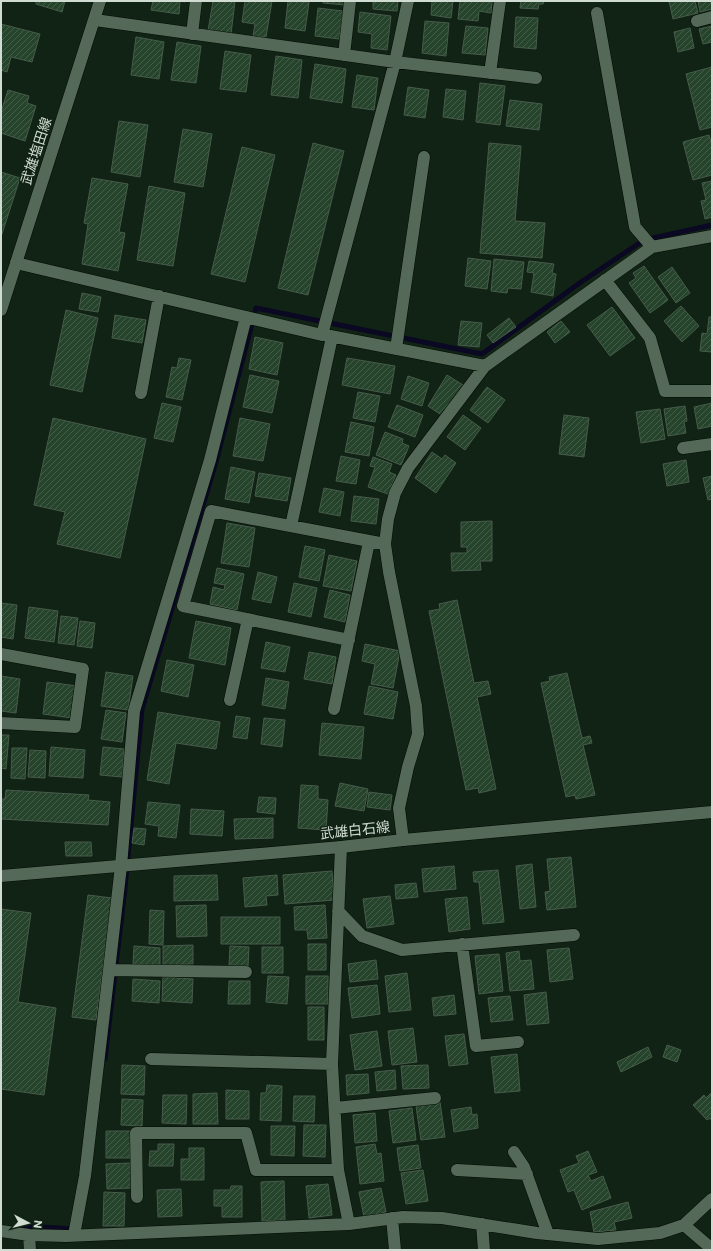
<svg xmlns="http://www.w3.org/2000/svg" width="713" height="1251" viewBox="0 0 713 1251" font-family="Commissioner,'Noto Sans JP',sans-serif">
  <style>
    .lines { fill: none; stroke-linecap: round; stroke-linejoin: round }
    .stream { stroke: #0a0822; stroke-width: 5 }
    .building { fill: url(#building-hatch); stroke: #475b4b }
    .minor-casing { stroke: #000c02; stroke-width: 13 }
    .secondary-casing { stroke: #000c02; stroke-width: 13 }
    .minor { stroke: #546957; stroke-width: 12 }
    .secondary { stroke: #546957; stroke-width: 12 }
    .labels { text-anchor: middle; stroke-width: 3; stroke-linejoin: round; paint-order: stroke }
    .street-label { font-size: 14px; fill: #d0dcd2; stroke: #112315 }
  </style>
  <defs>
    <pattern id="building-hatch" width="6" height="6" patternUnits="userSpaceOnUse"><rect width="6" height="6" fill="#26432c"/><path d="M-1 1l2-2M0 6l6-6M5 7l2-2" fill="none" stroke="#445e4a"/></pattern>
  </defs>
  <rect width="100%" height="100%" fill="#112315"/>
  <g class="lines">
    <path class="stream" d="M105,1059l20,-171 17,-179 74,-247 40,-154 226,46 99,-72 63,-42 68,-15
      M24,1235l-1,-9 53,3"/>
  </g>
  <path class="building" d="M36,1h29l-3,11 -26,-8z
    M153,1h32v1l-5,-1 -1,13 -28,-4z
    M213,1h22l-4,33 -23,-3z
    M245,1h27l-6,36 -13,-1 2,-12 -13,-2z
    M288,1l21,1 -4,29 -20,-3z
    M323,1h23l-1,4 -22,-2z
    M373,1h25l-1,10 -24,-2z
    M432,1h21l-2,17 -20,-3z
    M460,1h32l-1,12 -12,-2 -1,10 -20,-2z
    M519,1h25l-1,3h-4l-1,5 -18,-1 1,-7z
    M669,1h26l3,12 -25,6z
    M698,1h14v8l-12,3z
    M318,8l25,3 -4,28 -24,-3z
    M360,12l31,4 -4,34 -16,-2 1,-14 -14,-2z
    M516,17l22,1 -2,31 -22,-2z
    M425,21l24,2 -3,33 -24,-3z
    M1,24l39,10 -8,28 -21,-5 -4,15 -6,-2z
    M466,26l22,2 -3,27 -23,-2z
    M712,26v16l-9,2 -4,-15z
    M690,28l4,20 -16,4 -4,-20z
    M136,37l28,5 -5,37 -28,-4z
    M177,42l24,4 -5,37 -25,-3z
    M225,51l26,4 -5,37 -26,-3z
    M276,56l26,4 -4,38 -27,-3z
    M315,64l31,5 -4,34 -32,-5z
    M712,67v60l-12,3 -14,-56z
    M357,75l21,3 -4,32 -22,-3z
    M480,83l25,3 -5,39 -24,-3z
    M408,87l21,3 -4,28 -21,-3z
    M446,89l20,2 -3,29 -20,-3z
    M8,90l21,6 -2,7 9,3 -11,35 -24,-8v-21z
    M510,100l32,4 -3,26 -33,-4z
    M119,121l29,4 -8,52 -29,-5z
    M183,129l29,5 -9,53 -29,-5z
    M709,135l3,10v30l-19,5 -10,-38z
    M313,143l31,8 -36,144 -30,-7z
    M489,143l32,3 -6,75 30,2 -3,35 -62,-5z
    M242,147l33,8 -30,127 -34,-8z
    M1,172l19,6 -19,59z
    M92,178l36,6 -9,48 6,1 -7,38 -36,-7 6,-40 -4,-1z
    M712,181v36l-7,2 -4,-18 5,-1 -4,-17z
    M149,186l36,7 -12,73 -36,-6z
    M468,258l23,3 -4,28 -22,-3z
    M494,259l30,3 -3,27 -13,-1 -1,5 -16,-2z
    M529,261l25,3 -2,9 4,1 -3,22 -22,-4 3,-19 -7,-1z
    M644,266l24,34 -18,13 -21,-30 7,-5 -3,-5z
    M672,267l18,26 -14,10 -18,-26z
    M82,293l19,4 -3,15 -19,-3z
    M681,306l18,20 -17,16 -18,-21z
    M612,307l23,31 -25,18 -23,-31z
    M66,310l32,8 -16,74 -32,-7z
    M115,315l31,5 -4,23 -30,-5z
    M709,317h3v35l-12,-1 2,-18 5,1z
    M509,318l7,9 -23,16 -6,-8z
    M461,321l21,2 -3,24 -21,-2z
    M561,321l9,11 -15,11 -8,-11z
    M255,337l28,6 -6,32 -28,-6z
    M179,358l12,2 -9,40 -16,-3 6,-30 5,1z
    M347,358l48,8 -5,28 -48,-9z
    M250,375l29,6 -7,32 -29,-6z
    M447,375l16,10 -20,31 -15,-10z
    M408,376l21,7 -7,23 -21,-7z
    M487,387l18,13 -17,23 -18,-13z
    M358,392l22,4 -5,26 -22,-4z
    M162,403l19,4 -8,35 -19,-4z
    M712,403v23l-14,3 -4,-22z
    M397,405l26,10 -8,22 -27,-10z
    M685,406l2,15 -3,1 2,11 -18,3 -4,-27z
    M660,409l5,30 -24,4 -5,-31z
    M463,415l18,13 -16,22 -18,-13z
    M564,415l25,3 -5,39 -25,-3z
    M53,418l93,21 -26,119 -63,-14 8,-32 -31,-7z
    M240,418l30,6 -7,37 -30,-5z
    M351,422l23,5 -5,29 -24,-4z
    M385,432l18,7 -1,4 7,3 -8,19 -25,-10z
    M432,452l10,7 3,-4 11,8 -20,30 -21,-15z
    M341,456l19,4 -4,24 -20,-3z
    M373,457l19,7 -3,8 7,3 -8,19 -20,-7 7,-20 -5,-1z
    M686,460l3,22 -22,4 -4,-22z
    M231,467l24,5 -6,31 -24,-4z
    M259,473l32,5 -4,23 -32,-5z
    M712,476v23l-4,1 -5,-22z
    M324,488l20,4 -4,24 -21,-4z
    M354,496l25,3 -3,25 -25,-3z
    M492,521v40h-12l1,9 -29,1 -1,-18h16v-6h-6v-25z
    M227,523l28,5 -6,39 -28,-4z
    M305,546l20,4 -6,31 -20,-4z
    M329,555l28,6 -6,30 -28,-5z
    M217,568l27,6 -7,36 -27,-6 3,-17 11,3 1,-5 -11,-2z
    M258,572l19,5 -6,26 -19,-4z
    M294,583l23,5 -6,29 -23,-5z
    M330,590l20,5 -5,27 -21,-5z
    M457,600l17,83 14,-2 3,13 -14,3 19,92 -17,4 -1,-5 -12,2 -37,-179 11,-2 -1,-5z
    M1,603l16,2 -4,34 -12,-2z
    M29,607l29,4 -4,31 -29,-4z
    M61,616l17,2 -4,27 -16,-2z
    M80,621l15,2 -3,25 -15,-2z
    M196,621l35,7 -6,37 -36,-7z
    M266,642l24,5 -5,25 -24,-4z
    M365,644l35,7 -7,37 -22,-4 4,-20 -13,-3z
    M309,652l27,5 -4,27 -28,-5z
    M167,660l27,5 -6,32 -27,-6z
    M106,672l27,4 -5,34 -27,-4z
    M567,673l15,65 8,-2 2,7 -9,2 12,50 -19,4 -1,-4 -9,2 -25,-114 9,-2 -1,-4z
    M1,676l19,3 -4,34 -15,-2z
    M266,678l23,4 -4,27 -23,-4z
    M47,682l30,4 -5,32 -29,-4z
    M369,686l29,6 -5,27 -29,-5z
    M106,710l20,3 -4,29 -21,-3z
    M158,712l62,10 -4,27 -40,-6 -7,41 -22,-4z
    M236,716l14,2 -3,21 -14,-2z
    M264,718l21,2 -3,27 -21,-3z
    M322,723l42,4 -3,32 -42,-4z
    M1,735h8l-3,34 -5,-1z
    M51,747l34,3 -2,28 -34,-2z
    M103,747l21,2 -2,28 -22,-2z
    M12,748h15l-2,31 -14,-1z
    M30,750l16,1 -1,27 -17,-1z
    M340,783l28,6 -4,22 -29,-5z
    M301,785l17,1v13l10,1 -2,30 -28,-2z
    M6,790l83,5 -1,5 22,2 -2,23 -107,-6v-20h4z
    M369,792l23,3 -2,15 -23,-3z
    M259,797l17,1 -1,16 -18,-2z
    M148,802l32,3 -4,33 -18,-2 1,-10 -14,-2z
    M191,809l33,2 -2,25 -32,-2z
    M273,818v20l-38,1 -1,-20z
    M134,828l12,1 -2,16 -12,-2z
    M65,842h26l1,14h-26z
    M571,857l5,50 -29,3 -2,-18 5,-1 -3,-32z
    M532,864l4,43 -16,2 -4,-43z
    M454,866l2,23 -32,3 -2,-23z
    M498,870l6,52 -21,2 -4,-42h-5l-1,-10z
    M332,871l2,29 -49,4 -2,-29z
    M217,875l1,25 -44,1v-25z
    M277,875l1,20 -12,1 1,9 -22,2 -2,-29z
    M416,883l2,14 -22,2 -1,-14z
    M88,895l24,3 -16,122 -24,-3z
    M390,896l4,28 -27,4 -4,-29z
    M467,897l3,32 -21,3 -4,-33z
    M206,905l1,31 -30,1 -1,-31z
    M325,905l2,33 -19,1 -1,-9h-12l-1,-23z
    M1,909l30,4 -13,89 38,6 -12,87 -43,-6z
    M150,910l14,1 -1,34 -14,-1z
    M221,917h59v27h-59z
    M308,944h18v26h-18z
    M193,945v19l-30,1v-19z
    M134,946l26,2v17l-27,-1z
    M230,946l19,1 -1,19 -19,-1z
    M262,947h21v26h-21z
    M569,948l4,31 -23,3 -3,-32z
    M519,951l1,10 11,-1 3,29 -24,2 -4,-38z
    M499,954l4,37 -24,3 -4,-38z
    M376,960l2,19 -28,3 -2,-18z
    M407,973l4,37 -22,2 -4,-36z
    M268,976l21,1 -2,27 -21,-2z
    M306,976h22v28h-22z
    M163,977l30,2 -1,24 -30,-2z
    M133,979l27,2 -1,22 -27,-2z
    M229,981h21v23h-22z
    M377,985l3,29 -28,4 -4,-30z
    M546,992l3,31 -22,2 -3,-30z
    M454,995l2,19 -22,2 -2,-18z
    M510,996l3,24 -22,2 -3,-24z
    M308,1007h16v33h-16z
    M413,1028l4,34 -25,3 -4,-34z
    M377,1031l5,35 -27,4 -5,-35z
    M464,1034l4,30 -19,2 -4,-30z
    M667,1045l14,5 -4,12 -14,-5z
    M648,1047l4,10 -31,15 -4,-10z
    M517,1054l3,37 -25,2 -4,-36z
    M122,1065l23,1 -1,29 -23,-1z
    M428,1065l1,23 -26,1 -2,-23z
    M395,1070l1,19 -19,2 -2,-19z
    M368,1074l1,19 -22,2 -1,-20z
    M267,1085l15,1 -1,35 -21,-1 1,-27h5z
    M226,1090l23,1v28h-23z
    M712,1092v29l-2,-3 -3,2 -14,-15 11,-10 2,3z
    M217,1093l1,31h-25v-30z
    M163,1095h24l-1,29 -24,-1z
    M294,1096h21l-1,26 -21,-1z
    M122,1099l21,1 -1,26 -21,-1z
    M440,1102l5,35 -24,3 -5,-34z
    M471,1107l1,8 5,-1 1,14 -24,4 -3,-22z
    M412,1108l4,32 -23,3 -4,-32z
    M375,1113l2,28 -22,2 -2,-28z
    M304,1125h22l-1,32 -22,-1z
    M271,1126h24l-1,30 -23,-1z
    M106,1131h24v27h-24z
    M158,1144h16l-1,22h-24l1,-15h8z
    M375,1144l2,10 4,-1 3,28 -24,3 -4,-37z
    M418,1145l3,23 -21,3 -3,-23z
    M189,1148h15v32h-23v-21h8z
    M588,1151l9,21 -9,3 3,6 12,-5 8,22 -29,12 -8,-20 -6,2 -8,-22 19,-7 -3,-7z
    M131,1163l1,25 -25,1 -1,-25z
    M423,1170l5,31 -22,3 -5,-31z
    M284,1181l1,39 -23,1 -1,-39z
    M328,1184l4,31 -23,3 -3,-32z
    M231,1186h11v31h-20v-11h-8v-16h16z
    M381,1188l5,24 -22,5 -5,-25z
    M181,1189l1,27 -24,1 -1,-27z
    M104,1192l21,1 -1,33h-21z
    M628,1202l4,16 -18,4 2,8 -22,2 -4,-20z"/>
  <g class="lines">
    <g class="minor-casing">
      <path id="minor" d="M597,13l38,214 17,20
        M95,20l300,42 141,16
        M697,21l15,-4
        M192,34l4,-33
        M344,55l6,-54
        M490,73l10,-72
        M16,263l306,72 73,-273 13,-61
        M605,280l45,58 15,53h47
        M325,335l160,31
        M396,349l28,-192
        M141,393l18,-97
        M683,448l29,-4
        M291,526l41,-189
        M349,640l-166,-34 28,-95 174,33
        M1,654l82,15 -8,58 -74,-4
        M230,700l18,-81
        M334,709l35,-167
        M403,840l-4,-32 9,-41 10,-33 -2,-28 -27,-134 -4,-28 3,-25 7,-26 13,-25 77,-102 167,-119 60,-11
        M341,847l-9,217 6,106 11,54
        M338,911l24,25 40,14 172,-15
        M462,944l14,102 42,-4
        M109,970l137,2
        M151,1059l181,5
        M335,1108l100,-10
        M514,1152l10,15 24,67
        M457,1170l70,4
        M137,1197l-1,-64h110l10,37h82
        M392,1218l3,32
        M482,1224l2,26
        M684,1225l28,24
        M1,1231l28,4 37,1 283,-12 54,-7 39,1 95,15 61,6 62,-6 24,-8 28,-26
        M29,1235l1,15
        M74,1235l11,-59 24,-206 12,-104 13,-155 76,-251 36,-143"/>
    </g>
    <g class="secondary-casing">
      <path id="secondary" d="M1,310l99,-309
        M1,876l340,-29 62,-7 309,-28"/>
    </g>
    <use href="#minor" class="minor"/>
    <use href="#secondary" class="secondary"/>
  </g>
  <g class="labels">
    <g class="street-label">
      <text transform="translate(36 151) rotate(-72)" y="5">武雄塩田線</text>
      <text transform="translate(355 830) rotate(-6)" y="5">武雄白石線</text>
    </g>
  </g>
  <rect width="713" height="1251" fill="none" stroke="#d0dcd2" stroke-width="4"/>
  <g transform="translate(28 1223) rotate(97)" stroke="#112315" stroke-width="3" paint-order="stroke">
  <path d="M0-3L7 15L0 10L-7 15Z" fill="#d0dcd2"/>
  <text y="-6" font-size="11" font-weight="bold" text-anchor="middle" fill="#d0dcd2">N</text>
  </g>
</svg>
